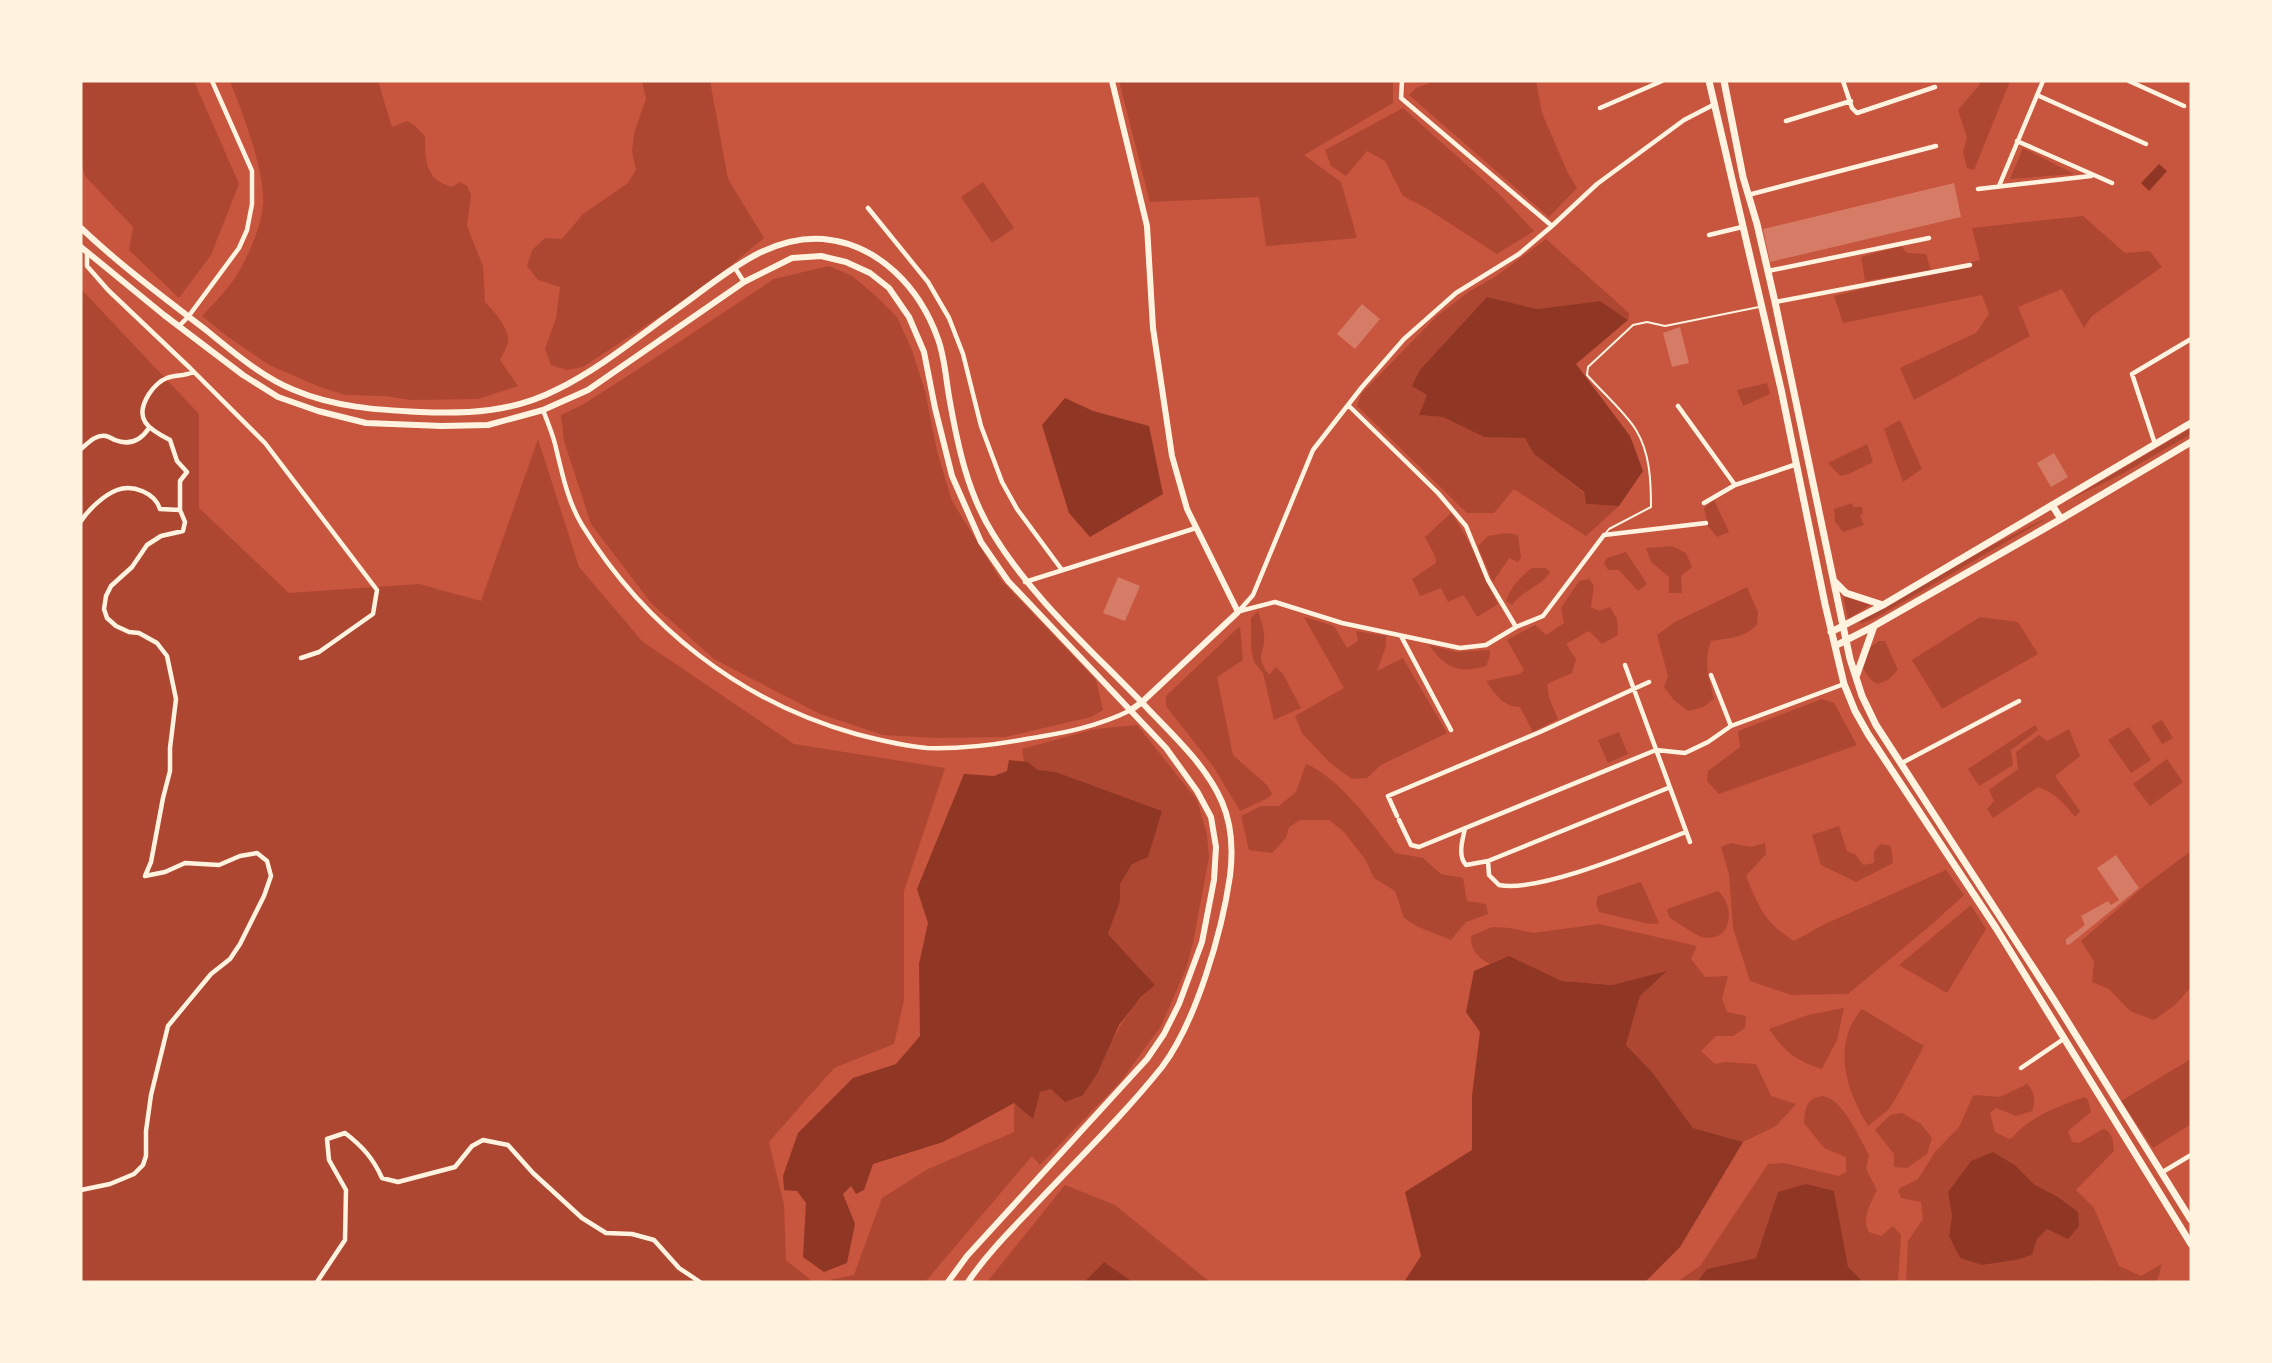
<svg xmlns="http://www.w3.org/2000/svg" width="2272" height="1363" viewBox="0 0 2272 1363" font-family="Quicksand,sans-serif">
  <style>
    .green { fill: #ae4732; fill-rule: evenodd }
    .water { fill: #8f3625 }
    .building { fill: #d67c66 }
    .lines { fill: none; stroke-linecap: round; stroke-linejoin: round }
    .service { stroke: #fff3e0; stroke-width: 2 }
    .minor { stroke: #fff3e0; stroke-width: 4.5 }
    .tertiary { stroke: #fff3e0; stroke-width: 6 }
    .secondary { stroke: #fff3e0; stroke-width: 7 }
  </style>
  <rect width="100%" height="100%" fill="#c8553d"/>
  <path class="green" d="M81,81h113l45,103 -28,71 -32,43 -50,-48 4,-23 -48,-51 -4,-13z
    M230,81h148l14,46 15,-6 7,4 11,11c0,24 0,44 27,51l8,-5 7,4 4,9 -4,31 16,40 2,36c9,9 28,30 22,44 -2,5 -5,9 -7,14l18,26 -40,13 -67,1 -26,-4 -40,-1 -25,-8 -51,-22 -41,-28 -26,-21c11,-12 24,-25 33,-38 13,-20 30,-59 28,-82 -1,-32 -21,-85 -33,-115z
    M642,81h68l18,98 36,59 -46,38 -39,27 -11,12h-6l-79,52 -16,3 -16,-5 -6,-16 11,-31 4,-31 -22,-7 -11,-14 5,-16 13,-12 17,1 21,-25 45,-31 8,-13 -4,-18 2,-19 12,-34z
    M1119,81h274v22l-89,52 37,27 16,56 -91,8 -7,-49 -109,5z
    M1434,81h102l6,32 25,58 10,17 -28,29 -140,-122 7,-7z
    M1979,81h31l-36,89 -7,-2 -4,-16 4,-14 -9,-28 22,-26z
    M1403,108l95,85 36,38 -37,23 -71,-46 -23,-12 -18,-35 -18,-10 -21,25 -15,-10 -6,-16z
    M2023,148l51,26 -64,5z
    M983,182l31,46 -22,15 -31,-46z
    M2083,216l42,37 25,-2 12,16 -70,49 -8,12 -22,-39 -44,18 12,29 -116,64 -14,-32 76,-35 13,-19 -7,-19 -139,28 -9,-27 146,-36 -8,-32z
    M1546,239l83,74 -1,7 -28,-19 -63,8 -50,-12 -60,98 -8,20 24,2 41,20h42l8,17 50,39 2,11 33,2 -33,30 -72,-47 -20,24h-27l-110,-107 4,-12 76,-78 33,-25 25,-14z
    M1901,246l6,7 19,1 5,16 -66,11 -4,-24z
    M829,266l23,10 24,20 21,21 15,33 13,41 12,60 15,50 48,78 96,101 7,30 -12,7 -86,20 -68,1 -54,-3 -63,-21 -106,-55 -63,-56 -60,-79 -27,-83 -3,-26 23,-11 62,-40 128,-85z
    M81,289l118,125v94l90,85 130,-9 62,17 57,-162 41,128 64,75 151,102 151,24 -41,123v109l-10,44 -60,24 -65,74 15,63 2,55 27,22h-732z
    M1767,383l3,11 -27,12 -6,-16z
    M1900,420l22,49 -19,13 -19,-53z
    M2191,428v6l-69,40 -53,26z
    M1867,444l6,18 -24,12 -9,2 -12,-13z
    M1714,500l15,32 -12,5 -9,-11 -4,-18z
    M1852,503l1,4h9l1,6 -3,2 4,10 -21,7 -8,-10 -1,-13z
    M1451,513c19,25 32,62 47,91l-21,13 -13,-22 -16,7 -7,-14 -21,8 -8,-17 24,-16 -1,-7 -10,-19z
    M2044,519v1l-165,96 -18,8 -1,-4 133,-75z
    M1507,533l11,2 3,23 -3,4 -9,-4 -16,24 -15,-36 10,-10z
    M1672,546l14,7 6,14 -11,9 1,17h-13v-16l-18,-15 -5,-14z
    M1626,552l21,32 -9,7 -19,-21h-11l-4,-7 3,-5z
    M1532,568h13l5,4c-9,15 -28,18 -38,33l-6,-4c4,-13 15,-25 26,-33z
    M1589,579l5,7 -3,21 8,4 11,-4 7,12 1,16 -16,9 -13,-13 -23,13 10,15 -4,14 -25,11 2,14 9,21 -25,13 -13,-25c-18,-1 -24,-12 -34,-26l34,-7 4,-4 -17,-30 28,-15 11,10 18,-12 -3,-15 18,-27z
    M1747,587l11,25 -1,13c-13,13 -28,13 -46,16 -8,20 -2,38 3,58l-11,8 -15,4 -14,-11 -10,-13 4,-11 -11,-41 18,-13z
    M1843,596l27,9 -22,14z
    M1258,611c2,8 6,16 6,24 2,20 -11,17 5,40l7,-8 7,7 18,34 -27,12 -11,-47 -9,-11 -3,-13v-31z
    M1304,617l30,9 13,22 11,-7 -2,-10 30,5v10l-9,25 26,-13 44,75 -66,32 -14,13 -15,1 -23,-17 -27,-29 -7,-17 49,-28z
    M1980,617l38,5 20,32 -96,55 -30,-49z
    M1240,626l3,34 -26,17 16,78 34,30 5,9 -4,4 -28,13 -27,-45 -47,-60v-10z
    M1879,641h6l13,29 -10,10 -11,4 -7,-5 -9,-14 10,-18z
    M1429,645l27,7 34,-2v6l-4,10c-28,8 -41,2 -57,-21z
    M1822,699l12,4 23,42 -138,49 -12,-13 1,-10 32,-24 -2,-16z
    M2162,720l11,18 -11,6 -11,-18z
    M1137,725l60,75 10,34 2,23 -16,86 -7,26 -25,57 -40,55 -81,84 -8,-9 -107,126h-106l35,-7 28,-77 46,-29 86,-37v-29l19,15 6,-26 12,-3 32,6c25,-39 34,-79 72,-110l-47,-51 12,-33v-17l42,-73 -106,-39 -18,-2 -10,-8h-4l-2,-13 73,-20z
    M2035,725l3,5 -27,20 2,15 -34,21 -11,-17z
    M2129,727l22,33 -20,13 -23,-33z
    M2069,729l11,27 -25,20 25,35 -5,6c-11,-14 -20,-24 -37,-30l-45,31 -6,-9 7,-8 -5,-11 29,-21 -2,-17 23,-17 8,6z
    M1619,732l9,22 -20,9 -10,-23z
    M2167,759l16,23 -33,24 -17,-22z
    M1306,764c33,13 67,61 89,89l28,5 18,16 22,4 4,23 19,3 2,10 -22,8 -15,18 -35,-14 -12,-8 -9,-27 -21,-13 -9,-19 -21,-27 -15,-12h-29l-11,7 -3,11 -14,15 -23,-3 -8,-34 20,-10h18l17,-14z
    M1839,826l8,25 9,4 7,10 11,-2v-12l7,-7 10,2 2,17 -37,19 -35,-17 -9,-30z
    M1731,843l20,4 14,-4 1,11 -20,22c12,30 19,47 48,65l29,-16 123,-55 18,25 -33,30 -83,69 -57,1 -41,-14 -17,-53 -4,-54 -8,-27z
    M2191,851v136l-16,18 -21,15 -24,-9 -21,-22 -17,-7 2,-21 -13,-20 62,-54z
    M1641,882l18,41 -10,1 -50,-12 -3,-9 2,-7z
    M1718,891c18,16 14,53 -16,46 -8,-3 -26,-15 -33,-20l-2,-8z
    M1971,905l15,24 -39,64 -48,-28z
    M1599,924l98,22 -6,13 14,18 23,-1 -6,22 5,14 19,4 -1,12 -12,8h-17l-15,15 14,13 10,-2 31,2 15,32 25,8 -20,22 -33,16 -50,-14 -41,-56 -26,-27 14,-49 25,-24 -53,13 -50,-4 -53,-25 -19,8c-12,-7 -19,-12 -19,-28l21,-9 18,1 23,5z
    M1844,1008l-7,32 -15,29c-27,-9 -36,-16 -53,-40l39,-14z
    M1862,1009l62,37 -28,52 -8,12 -20,16c-22,-37 -37,-80 -6,-117z
    M2191,1059v65l-38,24 -32,-47z
    M2027,1084c7,6 9,18 5,27l-16,5 -20,-8 -6,5 5,19 14,7 3,-1c17,-21 47,-32 73,-41l3,3 3,12 -23,19 4,11 7,1 24,-14c10,2 10,14 11,22l-38,39 18,18 25,58 22,10 21,-12 -5,18 -65,-2 -6,2h-180l2,-41 15,-22 -2,-17 -20,-4 -3,-7 2,-3 18,-9 17,-27 24,-25 14,-31 3,-1 24,2zM1971,1161l45,5 19,19 12,44 -10,10 -5,16 -16,5 -32,5 -35,-29 3,-20 -4,-24z
    M1823,1096c20,3 36,41 46,59l-3,14 11,21c-6,13 -16,28 -8,42l12,4 12,-10 8,9 -3,47h-35l-15,-14 -14,-77 -56,1 -22,66 -49,11 -10,13h-20l23,-16 68,-102 16,-1 55,13 7,-4v-15l-22,-9 -20,-25c1,-14 2,-25 19,-27z
    M1902,1113l19,11 11,14 -5,16 -20,14 -13,-1v-13l-19,-24 15,-15z
    M1065,1185l50,20 95,77h-77l-29,-20 -20,20h-97z"/>
  <path class="water" d="M2159,164l8,7 -18,20 -8,-8z
    M1487,297l50,12 63,-8 28,19 -52,44 54,72 13,35 -24,35 -33,-2 -2,-12 -50,-38 -9,-16 -41,-1 -41,-20 -24,-2 8,-20 -15,-9 8,-16z
    M1065,398l28,13 56,15 14,68 -73,43 -21,-24 -27,-88z
    M1009,760l19,2 10,8 18,2 106,39 -14,46 -16,7 -12,20v17l-12,33 47,51 -14,12 -22,28 -22,49 -14,21 -18,7 -14,-13 -11,3 -7,27 -19,-16 -71,39 -70,22 -9,26 -8,4 -5,-8 -8,8 12,30 -8,39 -23,9 -21,-15 3,-54 -9,-12 -13,-1 -1,-14 15,-43 55,-55 43,-14 24,-28 -1,-72 9,-41 -11,-34 47,-115 30,2 13,-5z
    M1509,956l53,25 50,4 55,-14 -27,25 -14,49 26,27 41,56 50,14 -63,105 -35,35h-241l17,-26 -16,-64 67,-42v-54l8,-64 -14,-20 8,-41z
    M1993,1152l23,14 19,19 23,12 20,15 1,14 -11,13 -21,-10 -10,10 -5,16 -16,5 -33,5 -23,-7 -11,-22 3,-20 -4,-24 23,-31z
    M1806,1184l28,7 14,76 15,15h-166l10,-13 49,-11 22,-66z
    M1104,1262l29,20h-49z"/>
  <path class="building" d="M1954,183l7,34 -191,45 -7,-33z
    M1362,304l18,15 -25,30 -18,-15z
    M1680,327l9,36 -17,4 -9,-34z
    M2054,453l14,24 -17,10 -14,-24z
    M1118,577l22,9 -15,35 -22,-8z
    M2116,855l23,33 -70,57 -3,-1v-5l19,-14 -4,-9 27,-15 3,4 8,-5 -22,-32z"/>
  <g class="lines">
    <path class="service" d="M1605,534l4,-5 42,-22c0,-26 -1,-54 -15,-77 -10,-17 -35,-39 -49,-55l1,-8 45,-42 14,-3 18,4 94,-19"/>
    <path class="minor" d="M1402,81l-1,17 151,128
      M1843,81l9,27 5,5 78,-26
      M2129,81l55,25
      M2037,95l109,49
      M1600,108l62,-27
      M1786,121l65,-20
      M2017,141l95,42
      M1999,186l44,-105
      M1978,189l113,-13
      M1748,195l188,-49
      M868,208l60,74 21,36 14,36 18,72 21,56 15,27 45,61
      M1709,235l33,-8
      M87,252v14l21,24 82,78 75,75 112,147 -4,24 -54,38 -18,6
      M735,268l9,14
      M1768,271l161,-33
      M1775,302l195,-37
      M179,326l9,-9 51,-69 8,-18 5,-26v-33l-40,-90
      M1348,405l90,88 28,33 22,54 28,47
      M1678,406l57,79
      M543,410c4,11 9,22 12,34 7,28 12,56 27,81 63,102 159,177 274,209 23,6 48,12 71,14 34,1 67,-3 99,-9 37,-6 71,-12 105,-29
      M2155,444l-23,-70 59,-35
      M81,449c7,-6 15,-15 25,-13 4,1 6,3 9,4 15,6 26,0 34,-12
      M1704,503l31,-18 62,-21
      M81,521c8,-12 23,-26 36,-31 16,-6 38,3 43,19l20,1
      M1025,582l171,-54
      M1240,611l35,-9 67,21 118,25 26,-3 30,-18 27,-11 61,-81 102,-12
      M1238,612l15,-17 60,-145 49,-63 42,-48 52,-46 63,-39 33,-28 45,-42 87,-64 29,-15
      M1401,636l50,94
      M1625,665l65,177
      M1711,675l20,51
      M1900,764l119,-63
      M1397,816l-9,-20 152,-64 109,-50
      M1399,820l12,25 8,2 237,-97 29,3 23,-11 23,-16 113,-42
      M1465,828c-2,11 -8,27 1,37l22,-4 180,-73
      M1488,861l1,14 10,10c41,8 145,-37 187,-53
      M145,876l6,-14 12,-64 7,-27v-23l6,-49 -9,-43 -10,-13 -18,-10 -10,-1 -13,-6 -9,-8 -3,-9 2,-13 5,-10 21,-19 15,-22 14,-9 22,-5 2,-9 -5,-12v-29l7,-9 -10,-11 -7,-21c-22,-11 -37,-21 -21,-46 4,-6 10,-13 18,-16 8,-3 18,-2 27,-6
      M2021,1068l44,-30
      M2161,1173l30,-18
      M81,1190l29,-6 24,-10 9,-9 3,-9v-25l5,-36 17,-69 43,-52 19,-15 10,-15 24,-48 7,-20 -4,-15 -10,-8 -17,3 -21,9 -34,-2 -20,9 -20,4
      M317,1282l28,-42 1,-50 -17,-30 -2,-21 18,-6c17,13 28,25 37,45l16,4 57,-15 17,-21 11,-6 25,5 25,28 49,45 24,15 26,1 22,6 25,28 21,14"/>
    <path class="tertiary" d="M1112,81l35,145 6,102 19,128 15,53 51,103 -96,90 -11,8
      M81,228c39,37 82,69 125,102 27,22 56,47 88,60 40,17 83,20 126,22 48,2 93,0 136,-22 45,-22 84,-55 125,-84 42,-30 86,-71 142,-67 56,5 97,49 115,100 7,19 8,42 12,63 8,45 18,92 43,132 41,67 102,119 156,176 26,27 58,57 73,92 10,23 11,50 8,74 -8,56 -34,146 -68,191 -40,50 -87,95 -131,142 -22,23 -45,46 -63,73
      M81,247l83,68 79,60 35,22 40,14 48,12 76,3 46,-1 55,-15 45,-20 156,-108 48,-24 29,-2 25,6 24,11 19,15 20,29 15,35 11,56 17,68 29,66 27,39 158,167 31,43 14,26 5,30 -2,33 -12,62 -23,62 -15,30 -17,25 -180,197 -19,26"/>
    <path class="secondary" d="M1709,81l72,308 44,215 19,80 11,27 13,23 128,194 195,316
      M1724,81l19,96 14,47 18,78 75,357 12,37 14,29 178,275 137,220
      M2052,505l9,14
      M1835,582l11,11 37,12
      M1831,632l52,-27 308,-182
      M1835,646l39,-20 187,-107 130,-77
      M1856,677l18,-51"/>
  </g>
  <rect width="2272" height="1363" fill="none" stroke="#fff3e0" stroke-width="165"/>
</svg>
